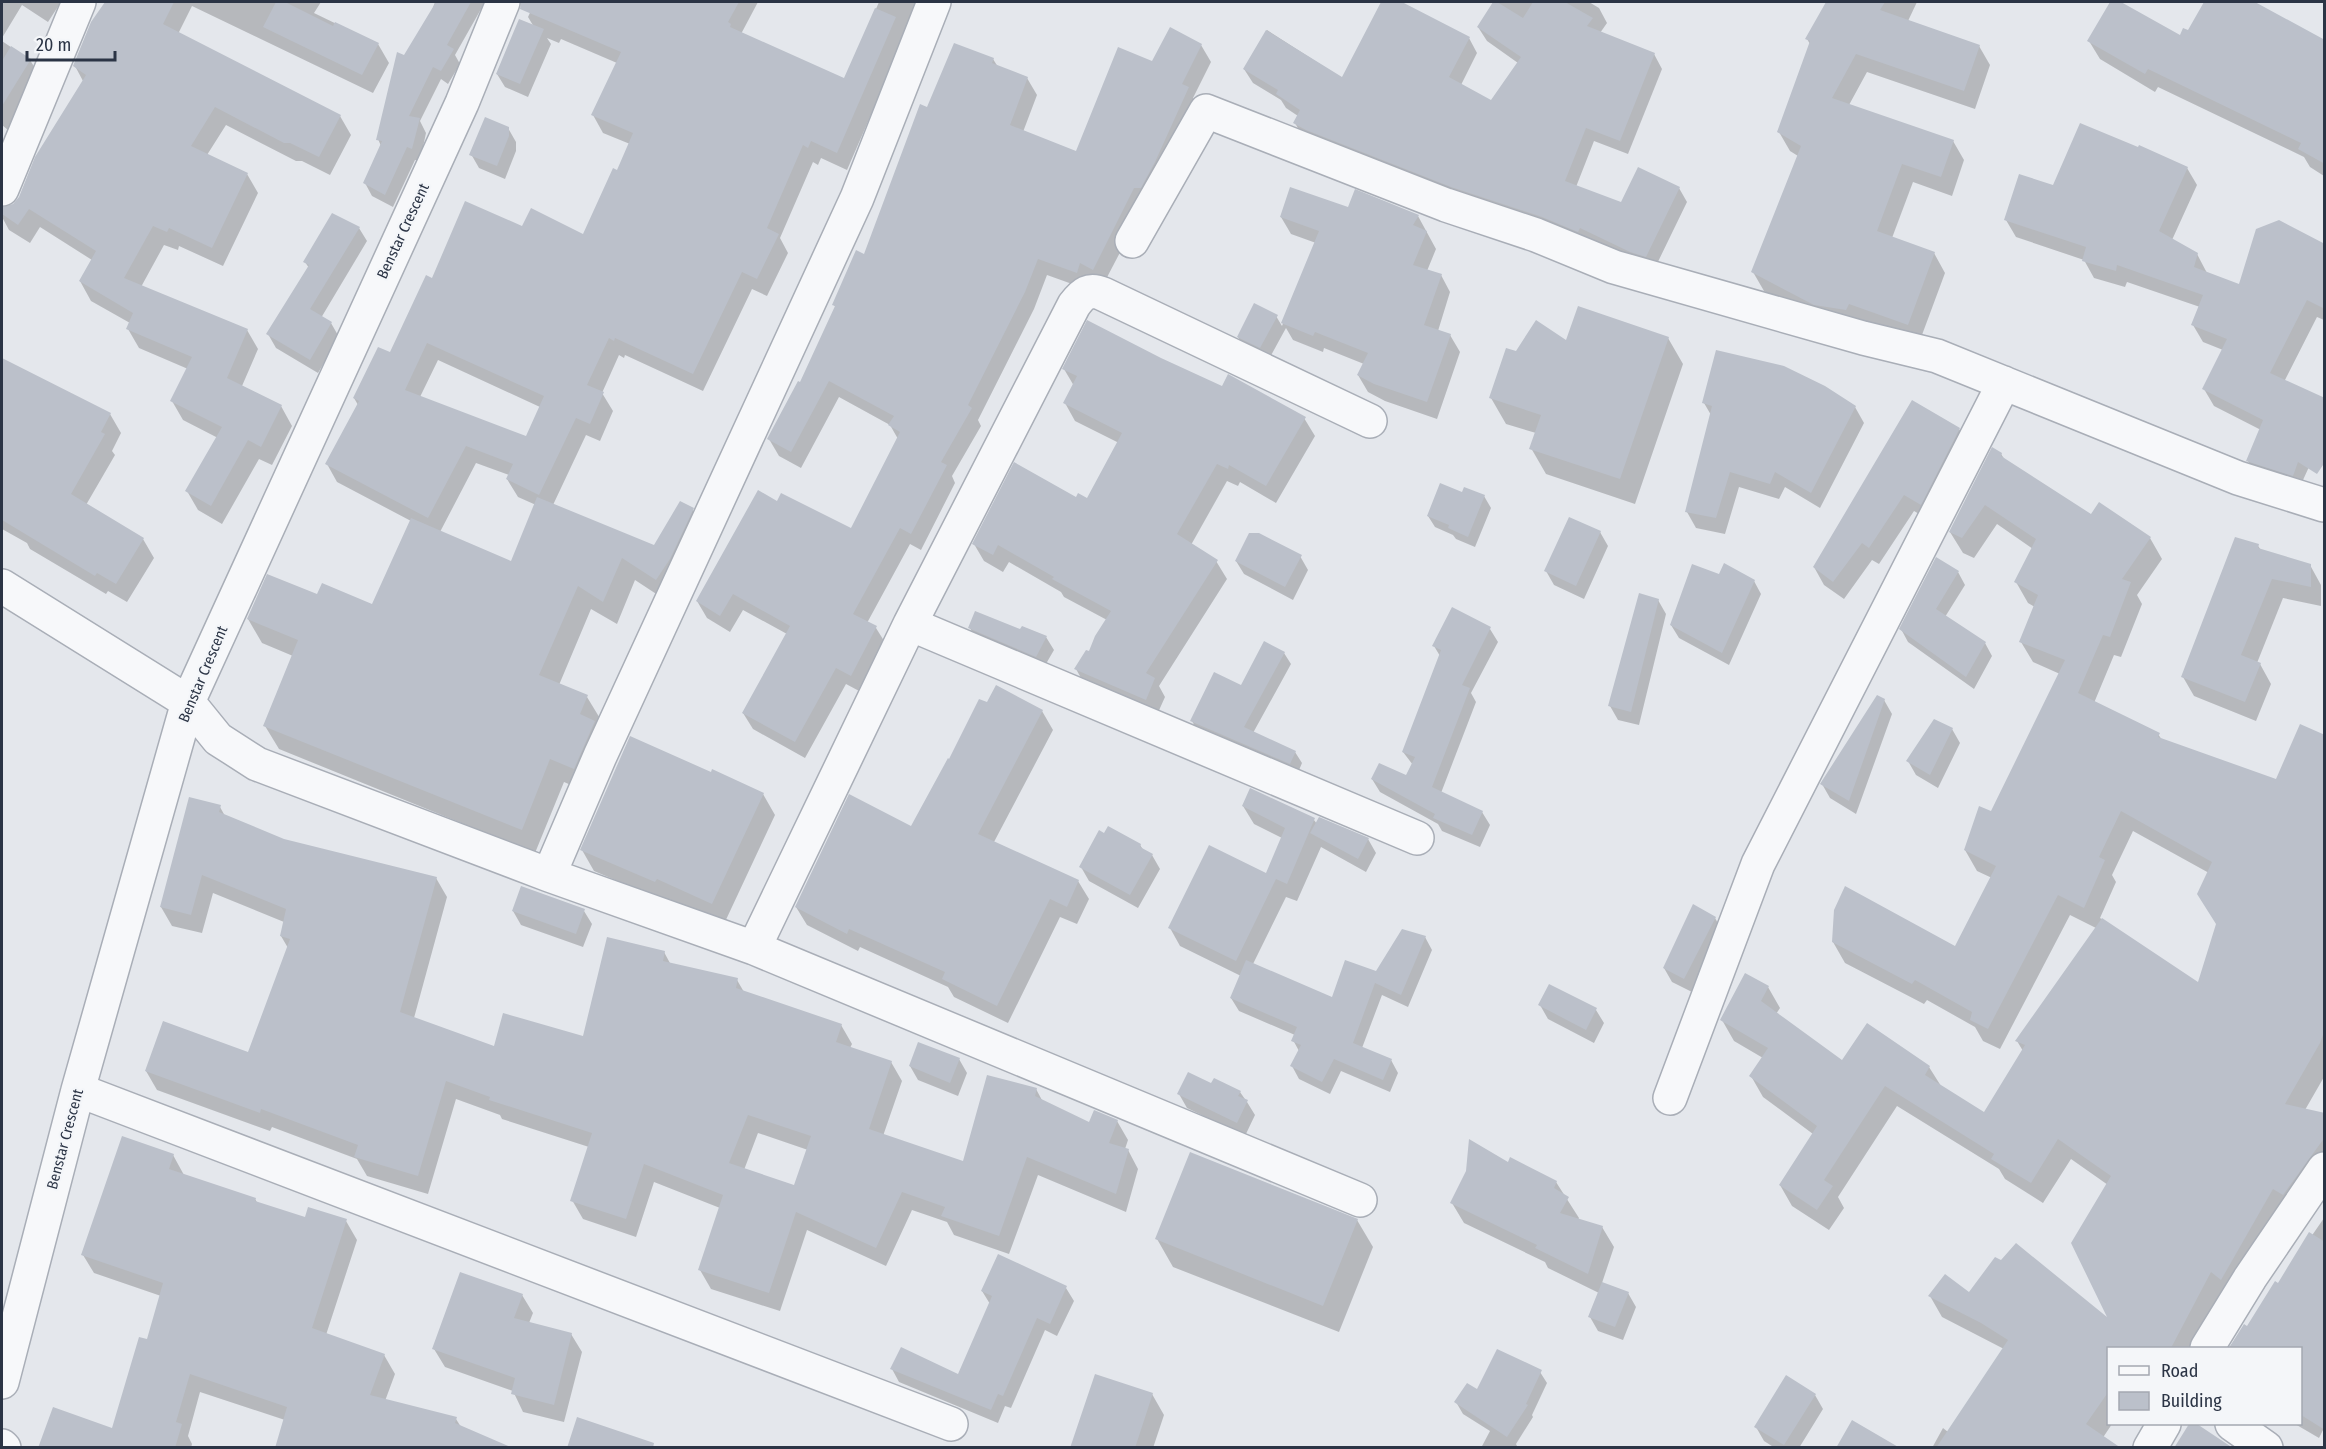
<svg xmlns="http://www.w3.org/2000/svg" width="2326" height="1449" viewBox="0 0 2326 1449" font-family="'Fira Sans Condensed',sans-serif">
  <style>
    .shadow { fill: #0003; fill-rule: evenodd }
    .building { fill: #bbc0ca; fill-rule: evenodd }
    .lines { fill: none; stroke-linecap: round; stroke-linejoin: round }
    .minor-casing { stroke: #a9aeb7; stroke-width: 36 }
    .minor { stroke: #f7f8fa; stroke-width: 33 }
    .labels { text-anchor: middle; stroke-width: 4.5; stroke-linejoin: round; paint-order: stroke }
    .street-label { font-size: 15px; fill: #2b3445; stroke: #f4f6f9 }
  </style>
  <rect width="100%" height="100%" fill="#e4e7ec"/>
  <path class="shadow" d="M2,2h59l-13,20 -26,-17 -20,33z
    M107,2h214l-7,11 64,31 11,19 -16,30 -181,-87 -14,28 162,82 11,19 -21,40 -28,-14h-6l-70,-36 -19,30 40,19 11,19 -35,73 -44,-20 -1,4 -14,-5 -23,42 106,43 11,19 -16,37 39,20 11,20 -20,39 -13,-6 -37,65 -24,-14 -11,-19 31,-53 -35,-18 -11,-19 16,-32 -49,-21 -11,-19 2,-6 -39,-22 -11,-20 12,-21 -52,-33 -10,16 -21,-13 -7,-13v-8l12,-4 6,-8 63,-116 -8,-15 18,-44z
    M435,2h50l-30,53 5,9 -12,20 -7,-5 -21,42 6,12 -6,28 -5,-1 -22,47 -21,-11 -7,-13 16,-37 -3,-7 27,-82 26,-44z
    M535,2h223l-17,32 104,46 34,-78h41l-73,168 -26,-12 -3,7 -5,-3 -33,76 8,15 -21,43 -15,-7 -49,102 -78,-36 -1,3 -5,-3 -17,38 11,18 -13,30 -14,-6 -33,70 102,42 37,-38 14,24 -36,70 -35,-23 -18,44 -26,-15 -32,76 28,12 14,23 -14,72 -23,-10 -29,71 -256,-104 -14,-23 28,-70 -31,-13 -14,-24 70,-23 55,10 38,-85 -74,-39 -10,-18 31,-59 -4,-7 36,-44 43,-74 90,-52 61,8 34,-64 12,-28 -27,-11 -10,-18 24,-52 -56,-24 -2,4 -12,-5 4,6 -23,53 -23,-10 -8,-13 37,-47 -6,-10zM438,360l102,47 -13,31 -107,-41zM476,463l33,12 -2,4 11,18 18,8 -25,58 -71,-31z
    M1383,2h16l70,36 8,15 -16,32 30,16 27,-38 -31,-22 -9,-14 17,-25h49l16,10 6,-10h23l10,6 8,15 -7,10 54,21 8,15 -34,85 -34,-13 -18,46 46,17 57,-16 8,14 -33,68 -351,-133 -8,-14 3,-7 -12,-8 -5,-8 -28,-17 -9,-14 23,-39 76,49z
    M1827,2h90l-9,19 71,25 11,19 -15,44 -108,-37 -18,33 104,36 11,19 -12,36 -39,-14 -21,56 42,15 11,20 -26,70 -93,-19 -62,-33 -11,-19 45,-116 -8,-5 -11,-19 31,-88 -3,-5z
    M2112,2h6l62,35 8,-5 18,-30h46l72,39v-1v136l-14,-9 -6,-10 -146,-70 -3,5 -55,-33 -11,-18z
    M2,41l28,19 11,18 -33,52 -6,-5z
    M1201,45l10,17 -18,36 4,7 -94,180 -17,4 -39,-14 -13,34 -56,111 3,6 -29,50 3,7 -34,67 -11,-6 -43,79 9,5 10,16 -25,48 -15,-8 -41,74 -52,-29 -10,-16 44,-79 -44,-24 -13,22 -23,-14 -10,-17 80,-98 75,27 46,-91 -8,-14 -51,-28 -38,71 -22,-12 -10,-17 32,-55 35,-76 -2,-3 30,-49 63,-147 66,-50 5,8 29,11 10,17 -14,37 54,21 76,-90z
    M508,128l8,14v9l-11,28 -26,-11 -8,-14z
    M2187,168l10,17 -25,55 25,14 10,19 33,13 84,-40v74l-7,-3 -33,65 40,52 -26,57 -40,-13 -10,-17 13,-31 -47,-24 -10,-17 19,-39 -20,-8 -10,-17 7,-18 -73,-25 -2,5 -31,-9 -10,-18 -68,-23 -10,-17 48,-33z
    M1349,209l69,7 18,33 -9,22 14,4 9,17 -12,39 12,4 10,17 -23,67 -52,-18 -17,-9 -10,-17 6,-11 -40,-16 -1,4 -30,-12 -7,-12 -18,33 -22,-10 -8,-14 38,-21 6,10 34,-83 -25,-9 -10,-17z
    M359,228l8,13 -46,77 10,5 8,14 -21,36 -42,-25 -8,-14 41,-66 -4,-6z
    M1668,338l15,26 -48,140 -89,-30 -15,-26 5,-15 -30,-9 -15,-26 25,-45 51,-11z
    M2,360l108,54 11,19 -9,18 3,4 -29,50 57,34 11,19 -27,44 -19,-11 -2,3 -76,-45 -3,-6 -25,-14z
    M1160,360l63,28 81,30 11,18 -39,67 -36,-21 -2,4 -11,-5 -36,64 25,16 11,18 -68,107 6,11 -9,20 -70,-30 -10,-18 13,-16 18,-33 -43,-23 -3,-5 -52,-30 -6,10 -19,-11 -10,-17 102,-45 11,1 32,-57 -44,-22 -10,-18 9,-17 -10,-17z
    M1704,403l151,4 9,16 -44,85 -35,-21 -6,12 -40,-12 -14,47 -29,-6 -9,-16 24,-97z
    M1959,429l10,17 -38,75 -17,-10 -35,53 -7,-4 -28,39 -20,-14 -10,-18z
    M2001,454l4,6 86,56 59,22 12,21 -25,36 5,9 -21,53 -7,-2 -20,48 64,31 4,6 115,41 47,-44v340l-19,33 19,5v59l-131,174h-85v76h4l-10,15 5,9h-175l11,-20 5,4 56,-83 -62,-32 -12,-21 40,-2 142,28 -4,-137 -37,-26 -28,44 -38,-24 -6,-10 -102,-63 -59,91 6,11 -15,22 -37,-24 -12,-21 33,-51 -50,-37 -12,-21 12,-18 -29,-17 -12,-21 46,-33 12,21 -4,6 67,48 86,5 12,19 43,28 39,-63 -6,-10 79,-113 -26,-13 -70,134 -17,-8 -8,-14 -48,-27 -3,4 -79,-41 -12,-21 123,6 36,-70 -15,-7 -12,-21 27,-37 68,-139 -27,-12 -12,-20 14,-35 -7,-4 -12,-21 17,-33 -36,-25 -23,34 -11,-5 -13,-21zM2133,831l76,42 8,52 -18,60 -99,-67 16,-36 -4,-7z
    M1463,494l21,2 7,12 -16,39 -19,-8 -3,-4 -18,-8 -7,-11z
    M1600,532l8,14 -24,53 -30,-14 -8,-14z
    M2258,546l3,4 49,15 11,20v21l-38,-8 -26,65 3,1 11,20 -15,37 -62,-25 -11,-19z
    M1300,556l8,14 -15,30 -49,-26 -8,-13z
    M1958,572l7,13 -20,32 40,26 7,13 -18,33 -66,-47 -7,-13z
    M1720,576l34,5 7,13 -32,71 -50,-27 -8,-13z
    M1658,600l8,14 -27,111 -21,-5 -8,-14z
    M970,628l50,3 2,-3 24,9 8,13 -11,19 -66,-28z
    M1490,629l8,13 -27,51 5,9 -35,91 41,19 8,13 -10,22 -38,-16 -4,-7 -58,-32 -8,-13 34,-2 7,-12 -10,-13 37,-96 -6,-10z
    M1284,653l7,11 -38,69 42,19 7,11 -5,12 -99,-43 -6,-11 50,-34z
    M1884,700l8,14 -36,100 -26,-16 -8,-14z
    M988,704l54,7 11,19 -59,112 84,39 11,18 -12,25 -17,-7 -52,106 -54,-26 -6,-10 -88,-40 -2,4 -51,-26 -11,-18 116,-79z
    M1952,729l8,14 -22,45 -22,-13 -8,-14z
    M763,794l12,21 -51,109 -55,-25 -2,3 -73,-31 -12,-21z
    M1243,806l71,14 3,4 51,15 8,14 -10,19 -45,-25 -24,54 -11,-4 -33,67 80,35 43,-26 49,-36 7,13 -24,57 -26,-12 -20,53 29,12 7,13 -8,19 -49,-21 -11,23 -31,-15 -7,-13 7,-15 -6,-11 2,-5 -56,-24 -8,-13 10,-22 -61,-30 -10,-18 96,-53 16,-37 -28,-14z
    M220,807l5,9 59,24 152,38 11,19 -33,121 81,30 89,-10 80,-86 7,13 66,15 7,12 97,33 11,19 -2,4 41,14 11,19 -19,55 81,27 72,-74 7,13 47,22 27,-3 11,19 -3,9 3,1 10,19 -12,43 -88,-37 -29,79 -55,-19 -7,-13 -35,-12 -26,56 -79,-36 -27,81 -69,-22 -11,-19 20,-62 -66,-26 -18,55 -53,-18 -11,-19 17,-53 -87,-28 -2,-4 -44,-16 -28,95 -61,-18 -10,-17 -85,-32 -2,4 -113,-41 -11,-19 103,-17 39,-106 -7,-12 3,-14 -71,-29 -11,40 -30,-7 -11,-19zM758,1133l50,17 -13,37 -51,-17z
    M1140,845l4,6 8,4 8,14 -22,39 -49,-27 -8,-14z
    M513,911h71l8,13 -9,23 -62,-22z
    M1715,918l8,14 -31,60 -20,-10 -8,-14z
    M1540,1005l56,5 8,13 -10,20 -46,-24z
    M959,1059l8,14 -9,23 -40,-16 -8,-14z
    M1212,1085l28,7 7,10 8,13 -10,21 -58,-28 -8,-14z
    M173,1155l11,20 71,24 3,5 47,15 41,2 11,19 -31,95 58,20 11,19 -10,27 71,18 5,8 -176,-7 -85,-28 -12,44 4,8 -1,4h-151l69,-5 39,-102 13,-45 -67,-23 -11,-18z
    M1508,1164l48,18 23,36 -1,2 24,7 12,20 -12,36 26,10 8,14 -13,33 -25,-9 -8,-14 9,-24 -51,-25 -3,-6 -81,-39 -12,-20z
    M2324,1218v210l-5,10 -24,-14h5v-76h-71l15,-22 4,2z
    M1357,1220l16,27 -34,85 -166,-65 -16,-28z
    M1066,1288l8,13 -17,35 -12,-6 -34,78 -6,-2 -7,17 -99,-41 -7,-13 66,7 32,-72 -8,-13z
    M522,1295l11,18 -4,10 42,11 11,18 -18,70 -41,-10 -10,-21 -68,-24 -11,-18z
    M1540,1372l7,11 -15,32 1,2 -17,27 2,4h-37l9,-17 -27,-17 -7,-12 22,-11z
    M1152,1394l12,21 -11,33h-81z
    M1815,1395l8,14 -24,39h-24l-11,-7 -8,-14z"/>
  <path class="building" d="M105,2h69l-11,22 178,91 -22,42 -29,-14h-6l-69,-36 -24,39 57,27 -36,75 -43,-20 -2,4 -14,-6 -29,52 124,51 -21,49 55,27 -21,42 -13,-7 -37,66 -26,-15 37,-64 -52,-26 22,-44 -66,-28 7,-16 -54,-32 17,-30 -67,-42 -11,16 -16,-11v-7l11,-3 6,-7 16,-40 51,-82 -13,-9 18,-44z
    M276,2h9l48,24 2,-4 44,21 -17,32 -99,-48z
    M436,2h35l-24,43 7,4 -13,22 -8,-4 -24,49 11,2 -8,31 -5,-2 -22,48 -22,-12 19,-42 -6,-1 21,-88 7,3z
    M521,2h218l-11,20 3,2 -1,3 114,51 31,-70 21,9 -59,136 -26,-12 -3,7 -5,-3 -36,83 12,6 -22,45 -15,-7 -49,102 -78,-36 -1,3 -5,-3 -22,47 17,7 -14,32 -14,-6 -37,77 -33,-16 7,-15 -47,-18 -38,72 -103,-54 34,-63 -6,-3 25,-51 12,5 36,-77 6,3 33,-77 57,25 9,-18 52,26 30,-66 4,2 16,-37 -42,-18 30,-63 -101,-43zM427,343l117,53 -18,40 -121,-46z
    M1381,2h21l68,35 -21,40 42,23 30,-43 -44,-30 16,-25h4l26,16 10,-16h32l28,16 -6,8 68,27 -35,88 -34,-13 -21,53 56,21 17,-35 42,20 -34,70 -16,-5 -50,-24 -2,4 -36,-15 -91,-30 -145,-57 -13,-7 7,-13 -24,-16 2,-4 -35,-21 23,-39 76,47z
    M1826,2h59l-5,8 100,35 -16,46 -108,-37 -24,44 122,42 -13,37 -39,-13 -25,67 58,21 -27,73 -59,-21 -3,6 -32,-5 -63,-33 50,-126 -24,-14 33,-91 -5,-2z
    M2110,2h11l59,33 3,-7 5,2 16,-28h51l70,38v124l-27,-15 3,-6 -153,-74 -3,5 -58,-33z
    M519,19l25,10 -24,55 -24,-10z
    M1170,27l32,17 -20,40 7,3 -34,75 -14,26h-7l-41,82 -13,-7 -3,10 -39,-14 -13,33 -57,113 4,3 -31,54 6,3 -36,69 -11,-6 -47,86 24,12 -26,50 -15,-8 -41,74 -53,-29 48,-87 -57,-32 -13,22 -24,-15 62,-111 19,11 4,-8 70,35 49,-96 -12,-7 6,-9 -65,-35 -38,71 -24,-13 31,-58 2,1 35,-76 -3,-1 24,-55 8,4 56,-150 7,3 27,-64 40,15 -2,5 36,14 -18,48 66,26 42,-104 34,14z
    M11,46l20,13 -29,47v-45z
    M485,117l24,10v9l-12,30 -28,-11z
    M2080,123l58,24 1,-2 49,22 -29,64 39,22 -4,14 45,17 17,-55 23,-9 46,24v65l-18,-9 -37,73 55,25v64l-8,12 -19,-12 -5,14 -47,-15 17,-41 -61,-31 25,-50 -36,-14 12,-30 -86,-30 -1,6 -34,-10 4,-14 -82,-27 15,-46 34,11z
    M1290,187l58,20 7,-18 64,26 -6,10 14,6 -14,34 29,9 -18,51 27,9 -24,68 -53,-18 -17,-9 11,-22 -53,-21 -2,4 -32,-13 38,-92 -39,-14z
    M332,213l28,14 -50,82 22,13 -22,38 -44,-26 43,-69 -6,-3z
    M1254,303l24,12 -18,33 -23,-11z
    M1578,306l91,31 -49,142 -91,-30 12,-34 -52,-17 17,-50 10,3 20,-31 30,20z
    M1087,320l74,38 61,28 6,-12 78,43 -40,69 -37,-21 -1,4 -11,-5 -40,70 41,26 -72,113 9,5 -9,22 -72,-31 12,-19 3,1 6,-15 16,-25 -59,-32 2,-2 -56,-32 -5,10 -21,-11 42,-82 62,35 2,-4 9,5 35,-65 -59,-30 14,-27 -15,-7z
    M1716,350l68,16 41,20 31,20 -45,87 -36,-21 -5,12 -40,-12 -14,46 -31,-6 27,-106 -10,-3z
    M2,358l109,55 -10,19 4,2 -34,60 73,44 -28,46 -19,-11 -2,3 -93,-56z
    M1912,400l48,28 -39,77 -17,-10 -35,53 -7,-5 -29,39 -20,-15z
    M1992,447l10,6 -1,3 90,58 8,-12 52,35 -29,42 9,3 -21,55 -7,-2 -25,58 82,40 -2,4 118,42 24,-55 25,11v294l-5,14 -35,61 40,9v24l-42,58 -10,-6 -52,91 -10,-8 -40,76h-62v43l-23,33 35,24h-185l72,-108 -27,-17 -53,-27 17,-22 24,18 26,-35 6,3 15,-17 91,74 -36,-74 40,-67 -53,-37 -27,44 -40,-24 3,-5 -109,-68 -61,94 9,6 -16,24 -38,-25 38,-59 -68,-50 19,-28 -48,-28 25,-47 24,13 -8,15 81,59 25,-37 63,43 -5,9 59,37 41,-67 -10,-4 87,-123 96,64 18,-58 -19,-30 15,-32 -91,-51 -22,46 6,3 -21,48 -26,-13 -70,134 -18,-9 2,-8 -57,-32 -3,4 -80,-42 2,-32 11,-24 110,60 41,-80 -32,-16 15,-44 12,5 74,-151 -46,-18 19,-47 -24,-13 22,-43 -51,-34 -23,33 -13,-6z
    M1440,483l22,9 2,-5 21,8 -17,42 -20,-9 1,-3 -22,-9z
    M537,497l117,48 26,-44 14,7 -24,51 -14,21 -34,-22 -19,44 -25,-16 -39,89 49,20 -8,19 15,7 -21,48 -24,-10 -28,71 -259,-104 35,-86 -51,-21 20,-45 50,20 5,-11 50,21 39,-86 100,43z
    M1569,517l32,14 -25,55 -32,-15z
    M1249,533h10l43,22 -17,32 -50,-26z
    M2235,537l24,7 -1,4 53,16v23l-39,-8 -31,76 20,8 -16,39 -64,-25z
    M1936,557l23,14 -23,38 50,33 -20,35 -67,-48z
    M1724,563l31,17 -33,73 -52,-28 22,-61 27,10z
    M1639,593l20,6 -28,113 -23,-6z
    M1452,607l39,20 -29,58 8,3 -38,99 51,24 -11,24 -39,-17 2,-4 -64,-35 8,-16 27,12 9,-18 -13,-5 39,-102 -9,-4z
    M975,611l45,18 2,-3 25,10 -11,21 -68,-29z
    M1264,641l21,11 -41,75 52,24 -6,13 -100,-43 24,-49 27,13z
    M996,685l47,25 -65,124 101,46 -12,27 -17,-8 -53,107 -55,-27 3,-7 -96,-43 -2,5 -52,-27 54,-113 62,32 37,-68 1,1 30,-60 8,3z
    M1877,695l8,4 -36,102 -29,-17z
    M1934,719l19,9 -23,47 -24,-14z
    M630,736l81,36 1,-3 52,24 -52,111 -55,-25 -2,3 -75,-32z
    M1250,788l65,30 -28,66 -11,-5 -40,82 -68,-33 41,-83 57,28 19,-45 -43,-22z
    M189,797l32,8 -2,7 65,27 153,38 -37,135 94,34 9,-33 80,23 24,-99 58,14 -2,10 75,17 -2,10 106,36 -6,18 56,19 -23,68 94,32 24,-86 50,13 -2,8 54,26 5,-12 24,10 -9,23 20,6 -13,45 -89,-37 -28,79 -58,-20 4,-9 -43,-15 -26,56 -80,-36 -27,81 -71,-23 25,-75 -79,-31 -18,55 -56,-18 22,-68 -103,-33 1,-3 -44,-16 -28,95 -64,-19 4,-12 -97,-36 -1,4 -115,-42 18,-50 85,31 42,-113 -10,-3 6,-27 -84,-34 -11,40 -31,-8zM748,1115l63,21 -17,49 -65,-22z
    M1319,817l50,21 -11,21 -48,-26z
    M1108,826l33,18 -1,3 13,7 -23,41 -51,-28 20,-37 5,3z
    M521,886l64,23 -9,25 -64,-23z
    M1693,904l23,13 -32,62 -21,-11z
    M1402,929l24,7 -25,59 -26,-12 -22,60 39,16 -9,21 -49,-21 -12,23 -32,-16 11,-21 -10,-4 6,-14 -67,-29 16,-38 86,37 13,-37 31,11z
    M1549,984l48,24 -11,22 -48,-25z
    M918,1042l42,16 -10,25 -41,-17z
    M1188,1072l23,11 3,-5 27,13 -3,5 10,4 -11,23 -60,-29z
    M122,1136l52,18 -5,15 87,29 -1,3 50,16 3,-10 39,12 -35,109 73,26 -15,41 87,22 -2,6 58,25h-238l12,-41 -97,-33 -14,48 6,2 -7,24h-137l15,-41 59,21 27,-91 8,2 16,-56 -82,-28z
    M1469,1139l39,23 2,-5 47,24 -3,7 15,9 -9,16 43,13 -15,48 -53,-26 2,-3 -87,-42 16,-32z
    M1190,1152l168,67 -35,87 -168,-67z
    M2309,1232l16,10v188l-24,-15v-67h-72l15,-24 3,2 28,-45 3,2z
    M998,1254l69,32 -17,38 -13,-6 -34,78 -5,-2 -7,16 -101,-41 11,-22 57,27 34,-78 -11,-5z
    M460,1272l63,22 -9,24 58,15 -18,72 -43,-11 4,-16 -83,-29z
    M1602,1282l27,10 -14,35 -27,-10z
    M1497,1349l45,21 -16,34 2,1 -21,32 -53,-35 13,-19 10,6z
    M1095,1374l58,19 -18,55h-65z
    M1786,1375l30,19 -32,51 -30,-18z
    M577,1417l77,26 -1,5h-86z
    M1852,1420l48,28h-64z
    M2189,1424h8l36,24h-59z"/>
  <g class="lines">
    <g class="minor-casing">
      <path id="minor" d="M2,189l77,-187
        M1132,241l74,-130 240,94 90,30 78,32 249,71 74,18 301,122 86,27
        M2,586l186,116 30,37 39,25 292,111 205,73 606,252
        M910,624l507,214
        M549,875l51,-119 257,-558 77,-196
        M754,948l156,-324 164,-319c9,-12 15,-17 29,-11l267,127
        M78,1090l873,334
        M1670,1098l88,-234 246,-481
        M2207,1348l43,-70 74,-109
        M2,1382l76,-292 110,-388 274,-599 41,-101
        M2232,1424l34,24
        M2,1446l2,2
        M2150,1448l14,-24"/>
    </g>
    <use href="#minor" class="minor"/>
  </g>
  <g class="labels">
    <g class="street-label">
      <text transform="translate(403 231) rotate(-65)" y="5">Benstar Crescent</text>
      <text transform="translate(203 674) rotate(-67)" y="5">Benstar Crescent</text>
      <text transform="translate(65 1139) rotate(-75)" y="5">Benstar Crescent</text>
    </g>
  </g>
  <rect width="2326" height="1449" fill="none" stroke="#2b3445" stroke-width="6"/>
  <rect x="2107" y="1347" width="195" height="78" fill="#f4f6f9" stroke="#a4a8b1" stroke-width="1.5"/>
  <rect x="2119" y="1366" width="30" height="9" fill="#f7f8fa" stroke="#a4a8b1" stroke-width="1.5"/>
  <text x="2161" y="1377" font-size="18" fill="#2b3445">Road</text>
  <rect x="2119" y="1392" width="30" height="18" fill="#bbc0ca" stroke="#a4a8b1" stroke-width="1.5"/>
  <text x="2161" y="1407" font-size="18" fill="#2b3445">Building</text>
  <path d="M27 51v9h88v-9" fill="none" stroke="#2b3445" stroke-width="3"/>
  <text x="36" y="51" font-size="18" fill="#2b3445" stroke="#f4f6f9" stroke-width="4.5" paint-order="stroke">20 m</text>
</svg>
